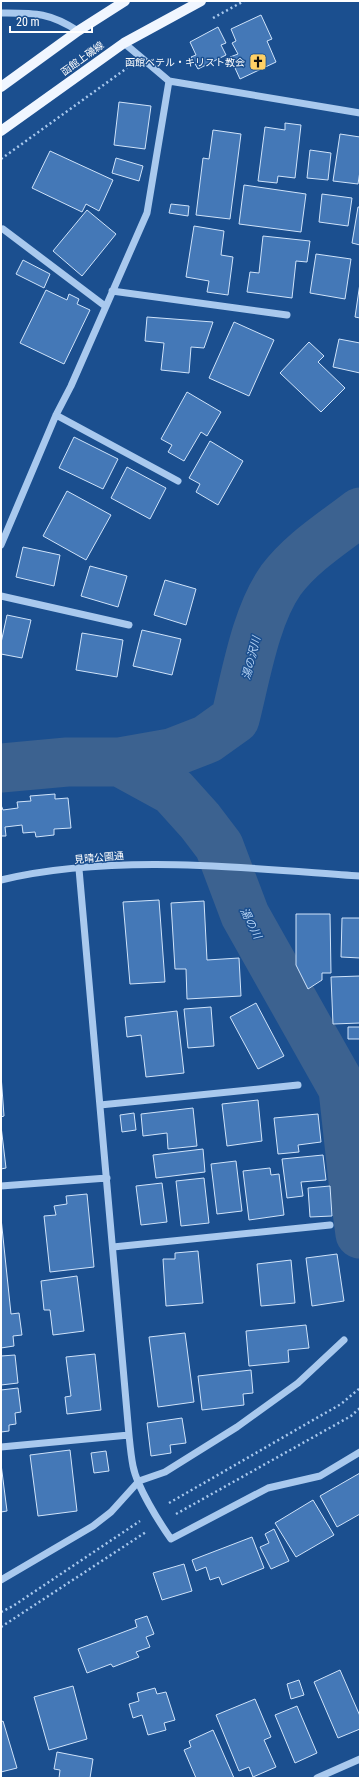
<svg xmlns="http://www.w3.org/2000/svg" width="361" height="1779" viewBox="0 0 361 1779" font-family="'Roboto Condensed','Noto Sans JP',sans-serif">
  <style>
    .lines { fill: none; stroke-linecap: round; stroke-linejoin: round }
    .river { stroke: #3c6290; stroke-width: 49 }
    .building { fill: #4478b7; stroke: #cfe3fa }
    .path { stroke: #a9c9ee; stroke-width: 2.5; stroke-dasharray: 2 3; stroke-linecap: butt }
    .minor { stroke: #a9c9ee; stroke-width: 7 }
    .major { stroke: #f0f6ff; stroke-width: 10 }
    .labels { text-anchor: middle; stroke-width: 3; stroke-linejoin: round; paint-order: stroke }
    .street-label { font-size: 10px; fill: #fff; stroke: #1b4f8f }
    .poi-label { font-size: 10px; fill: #fff; stroke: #1b4f8f; text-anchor: end }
    .water-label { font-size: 11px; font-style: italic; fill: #b5d3f5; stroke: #1b4f8f }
  </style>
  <rect width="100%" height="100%" fill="#1b4f8f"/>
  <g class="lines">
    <path class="river" d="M120,762l51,-9 36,-14 28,-20c11,-43 20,-102 46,-139 21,-28 52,-47 79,-68
      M1,768l66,-6h53l53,29 27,30 19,25 26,69 98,174 10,92 7,53"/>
  </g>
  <path class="building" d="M261,15l11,24 -5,2 9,21 -36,17 -10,-22 8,-3 -6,-11 4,-2 -5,-12z
    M218,27l8,16 -5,2 5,10 -28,14 -7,-12 5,-2 -6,-13z
    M119,102l32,4 -6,43 -31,-4z
    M285,123l16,2 -6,53 -17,-2 -1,7 -19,-2 7,-54 20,3z
    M213,130l28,4 -11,85 -34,-4 7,-57 6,1z
    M340,134l20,3v34l-2,13 -25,-3z
    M310,150l21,3 -3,27 -21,-2z
    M50,151l63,29 -14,31 -13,-7 -4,8 -50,-24z
    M116,158l27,8 -4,15 -27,-8z
    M244,185l62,9 -5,38 -62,-8z
    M322,194l30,4 -4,28 -29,-4z
    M171,204l18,2 -1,10 -19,-3z
    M358,207h2v38l-8,-2z
    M87,210l29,24 -34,42 -29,-25z
    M194,226l30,5 -3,24 12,2 -5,38 -21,-3 2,-11 -23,-4z
    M263,236l47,5 -3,21 -11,-1 -4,37 -45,-6 3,-20 9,1z
    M316,254l35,5 -6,40 -35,-6z
    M23,260l27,14 -6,14 -28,-14z
    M360,283v35l-5,-1z
    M46,290l21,10 2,-6 10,5 -2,5 13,6 -26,54 -44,-21z
    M147,317l66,5 -9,26 -13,-1 -2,26 -28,-3 3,-27 -19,-2z
    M234,322l40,18 -25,56 -40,-18z
    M339,339l21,4v30l-27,-6z
    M309,342l15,14 -6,6 27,26 -24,24 -41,-39z
    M187,392l34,20 -14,24 -6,-4 -17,29 -16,-9 4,-7 -11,-6z
    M74,437l44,22 -15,30 -44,-21z
    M210,441l33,20 -25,44 -22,-13 4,-8 -11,-6z
    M127,467l39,21 -16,31 -39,-21z
    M67,491l44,24 -25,45 -43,-24z
    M23,547l37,8 -6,31 -38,-9z
    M90,566l37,10 -9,31 -37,-11z
    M165,580l31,9 -10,36 -32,-10z
    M7,615l24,5 -9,38 -21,-4v-11z
    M142,630l39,9 -9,36 -39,-9z
    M82,633l41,7 -6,37 -41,-7z
    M55,794v5l13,-1 3,30 -17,1v6l-18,2 -1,-5 -12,1 -1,-8 -17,2 1,9h-5v-31l2,5 15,-2 -1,-6 14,-1 -1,-5z
    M159,900l6,82 -35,2 -7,-82z
    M204,901l3,59 32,-2 2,38 -54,3 -1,-30h-11l-4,-66z
    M296,914h34l1,59h-9v7l-14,9 -12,-24z
    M342,918h18v40l-19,-1z
    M360,976v47l-27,1 -2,-47z
    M256,1003l28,53 -26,13 -28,-52z
    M211,1007l3,39 -26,2 -4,-39z
    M177,1011l7,62 -38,4 -5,-42 -14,2 -2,-20z
    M348,1027h12v12h-12z
    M1,1075l3,41 -3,1z
    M258,1100l4,41 -35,5 -5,-42z
    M193,1108l4,38 -29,3 -1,-16 -24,3 -2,-22z
    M134,1113l2,17 -14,2 -2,-17z
    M318,1114l3,28 -23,3 1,7 -21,2 -4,-36z
    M1,1126l5,42 -5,1z
    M203,1149l2,23 -49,6 -3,-23z
    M323,1155l3,25 -25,2 2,14 -16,2 -5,-39z
    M236,1161l6,50 -25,3 -6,-50z
    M270,1168l1,7 8,-1 5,41 -35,5 -6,-49z
    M204,1178l5,45 -28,3 -5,-45z
    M162,1183l5,39 -26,3 -5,-39z
    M330,1186l2,30 -22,1 -2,-29z
    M87,1194l7,73 -44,5 -6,-56 12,-1 -2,-9 13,-2 -1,-8z
    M1,1218l10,96 8,-1 3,22 -9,1 1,10 -13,2z
    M198,1251l5,52 -37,3 -3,-47h12v-6z
    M337,1254l7,47 -32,5 -6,-48z
    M291,1260l4,43 -34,3 -4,-42z
    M77,1276l7,55 -31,4 -3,-25h-6l-3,-29z
    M306,1325l3,23 -21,2 1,12 -40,4 -3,-35z
    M185,1333l9,69 -36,5 -9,-70z
    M95,1354l6,56 -34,4 -2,-17 6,-1 -5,-39z
    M15,1355l3,28 -17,2v-29z
    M251,1370l2,23 -10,1 1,11 -42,5 -4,-34z
    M18,1388l3,24 -6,1 1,11 -7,1v6l-8,1v-42z
    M182,1418l4,25 -16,2 1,8 -20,3 -4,-33z
    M70,1450l7,61 -39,5 -8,-61z
    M106,1451l3,20 -15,2 -3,-20z
    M1,1464l6,47 -6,1z
    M360,1473v41l-23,13 -17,-31z
    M313,1500l21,35 -38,22 -21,-34z
    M274,1529l15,32 -18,8 -11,-22 9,-4 -4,-9z
    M252,1537l12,31 -42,17 -3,-8 -9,3 -4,-13 -10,4 -4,-11z
    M184,1564l8,27 -30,9 -9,-27z
    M147,1616l7,18 -8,3 4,10 -14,5 3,5 -26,10 -2,-3 -24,9 -9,-24 59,-22 -2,-7z
    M340,1670l20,46v13l-22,9 -24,-56z
    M299,1680l5,15 -13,4 -4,-15z
    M73,1686l14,53 -38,11 -15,-53z
    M155,1688l2,6 9,-2 9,28 -11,3 2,7 -18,5 -6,-20 -9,3 -4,-14 10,-3 -2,-8z
    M255,1699l16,38 -7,3 12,27 -23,10 -4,-10 -10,4 -23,-56z
    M297,1706l20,47 -22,10 -20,-48z
    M3,1721l14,47 -16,4v-50z
    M213,1730l21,48h-38l-12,-28 7,-3 -2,-6z
    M57,1752l36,7 -3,19h-31l1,-8 -6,-1z"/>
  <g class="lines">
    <path class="path" d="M213,18l31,-17
      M1,159l126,-91
      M169,1503l172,-99 19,-16
      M176,1514l175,-98 9,-8
      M1,1612l12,-6 127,-85
      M1,1627l145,-95"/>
    <path class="minor" d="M1,13c33,0 48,-1 77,18
      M124,43l45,38 191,32
      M3,229l102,77
      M112,291l175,24
      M56,415l122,66
      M1,545l55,-130 15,-29 76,-173 22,-132
      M1,596l128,29
      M79,869l50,566c1,10 2,21 4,31 4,21 26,56 38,73l97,-51 52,-12 40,-24
      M1,880c114,-27 243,-12 359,-4
      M100,1105l198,-20
      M1,1186l106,-8
      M113,1247l217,-22
      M1,1447l128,-12
      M1,1580l92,-54 18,-14 28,-31 26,-9 72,-45 61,-44 46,-43
      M317,1778l43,-19"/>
    <path class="major" d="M1,87l77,-56 47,-30
      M1,131l123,-88 77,-42"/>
  </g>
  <defs>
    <g id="church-square" transform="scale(0.9)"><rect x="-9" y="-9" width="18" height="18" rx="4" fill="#ffd166" stroke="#1b4f8f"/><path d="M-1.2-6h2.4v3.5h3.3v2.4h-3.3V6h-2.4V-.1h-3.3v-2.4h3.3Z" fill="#111"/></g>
  </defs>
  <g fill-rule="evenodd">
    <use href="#church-square" x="258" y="62"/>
  </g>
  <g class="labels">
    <g class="street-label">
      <text transform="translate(82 58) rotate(-36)" y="4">函館上磯線</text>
      <text transform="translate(99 857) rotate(-5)" y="4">見晴公園通</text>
    </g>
    <g class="poi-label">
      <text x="245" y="66">函館ベテル・キリスト教会</text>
    </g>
    <g class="water-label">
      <text transform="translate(251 658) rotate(-76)" y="4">湯の沢川</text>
      <text transform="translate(251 923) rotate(63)" y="4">湯の川</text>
    </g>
  </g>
  <rect width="361" height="1779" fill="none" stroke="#ffffff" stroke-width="4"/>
  <path d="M10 26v6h82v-6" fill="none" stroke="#ffffff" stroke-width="2"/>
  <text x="16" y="26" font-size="12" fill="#ffffff" stroke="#1b4f8f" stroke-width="3" paint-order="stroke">20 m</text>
</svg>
